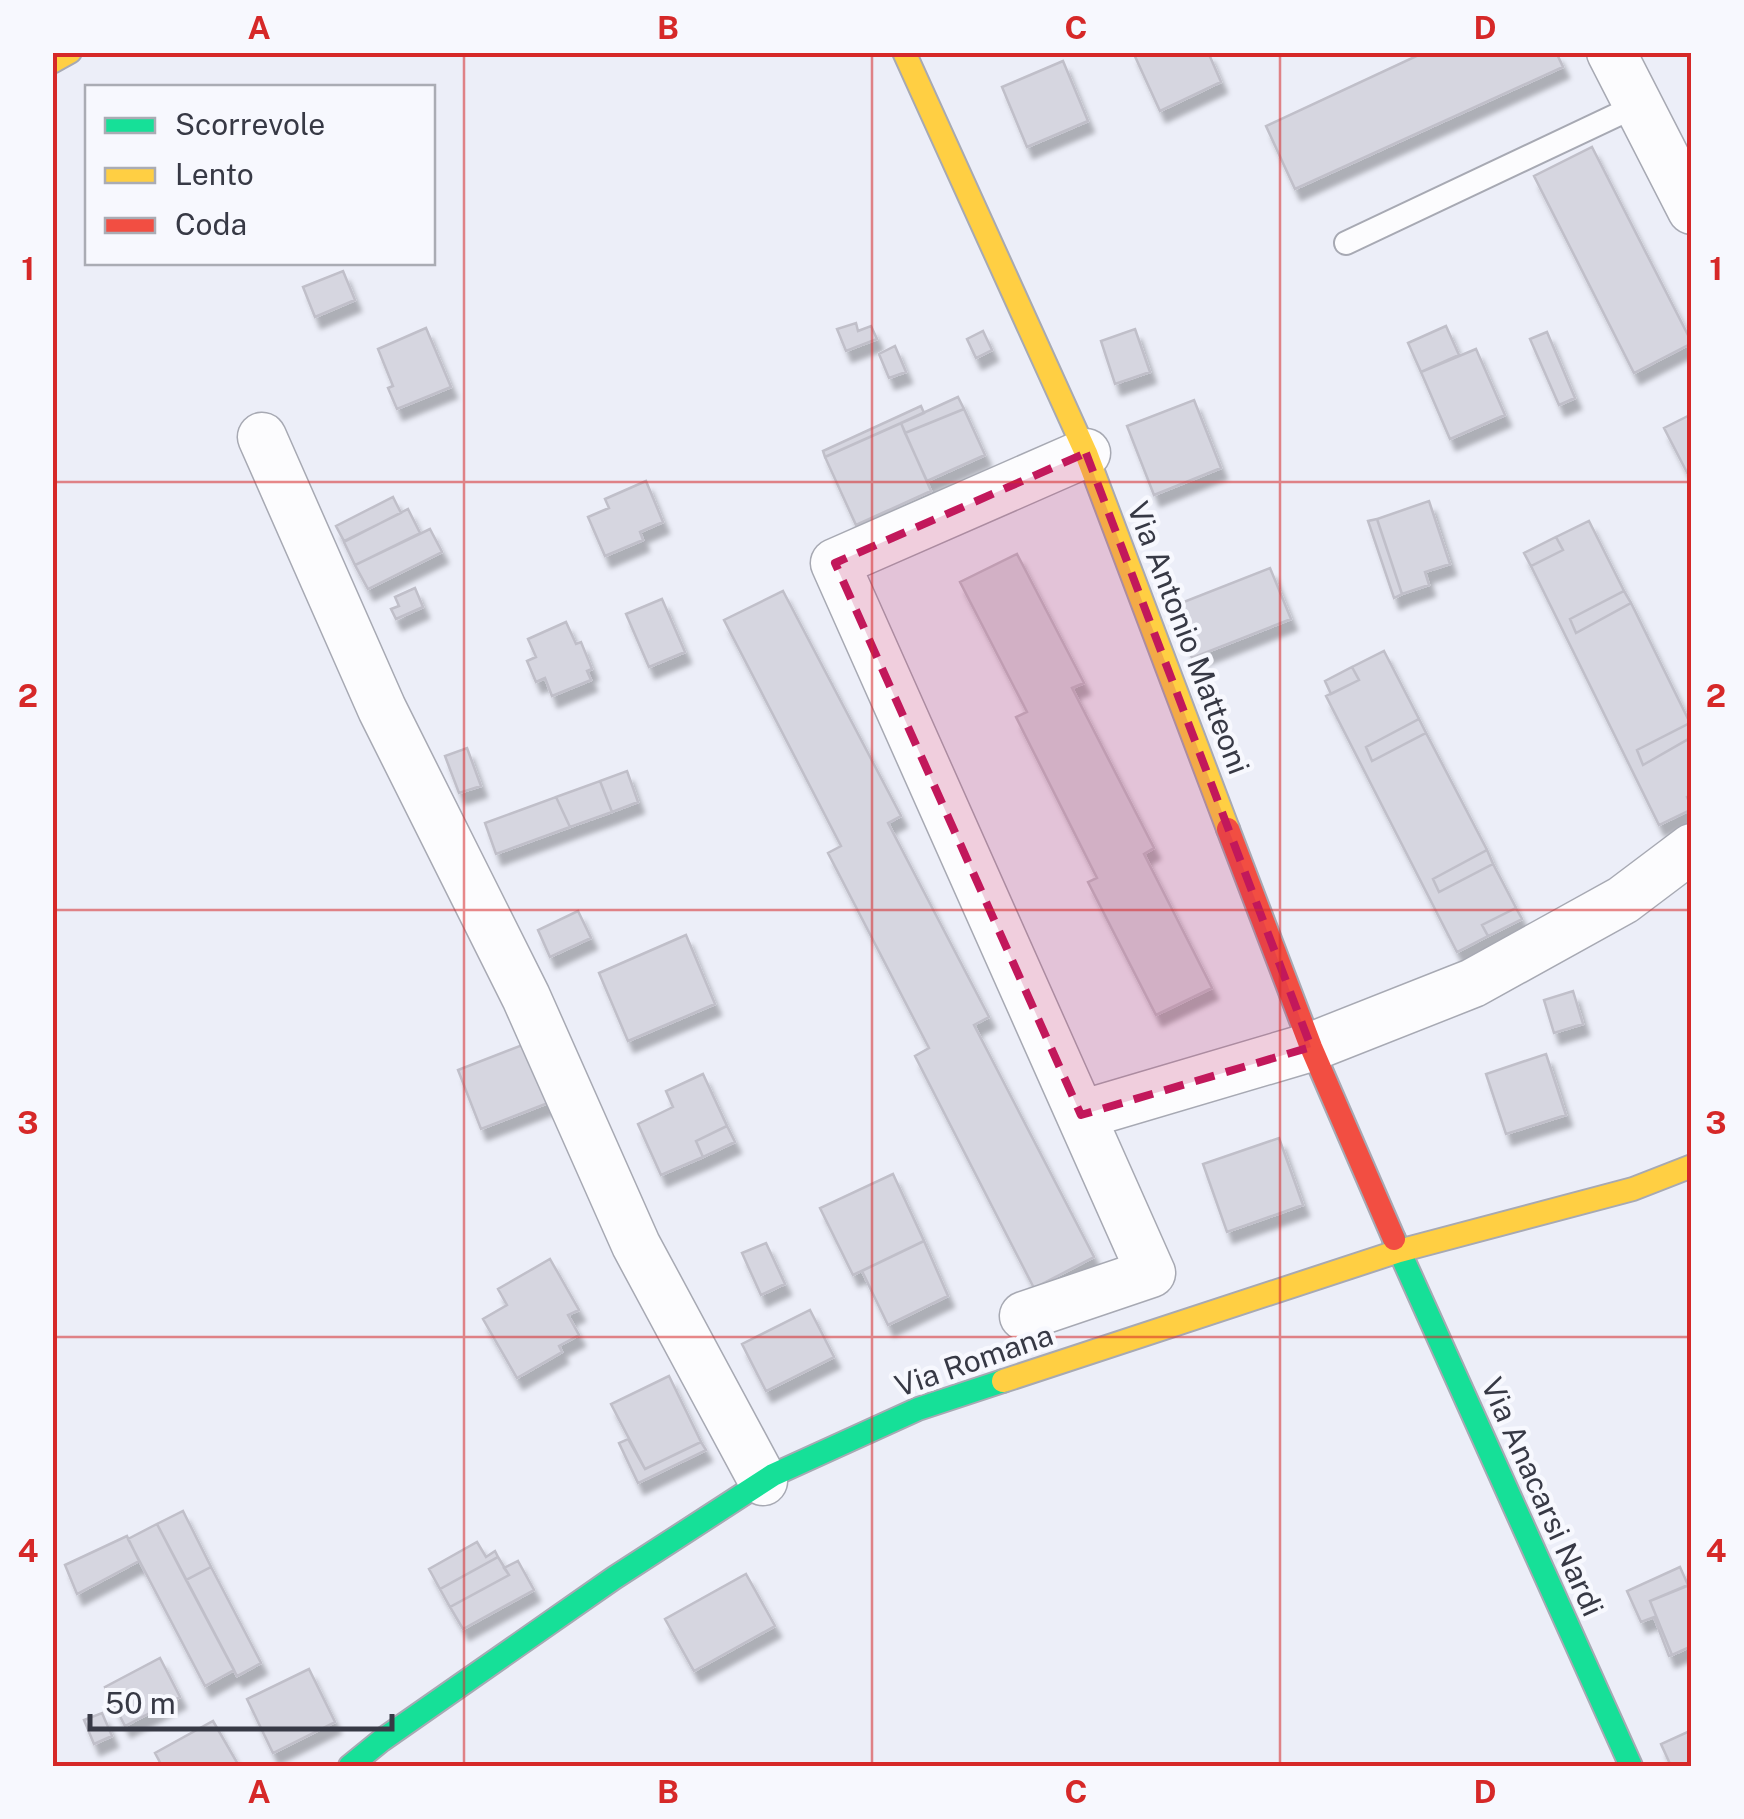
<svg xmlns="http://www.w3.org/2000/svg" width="1744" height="1819" viewBox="0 0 1744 1819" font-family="'Public Sans',sans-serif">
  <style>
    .building { fill: #d6d6e0; stroke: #c0bfc9; stroke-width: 2.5; filter: url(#shadow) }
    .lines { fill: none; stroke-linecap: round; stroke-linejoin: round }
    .lane-casing { stroke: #a7a9b3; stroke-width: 26 }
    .street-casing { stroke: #a7a9b3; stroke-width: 51 }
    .fast-casing { stroke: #a7a9b3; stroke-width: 26 }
    .slow-casing { stroke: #a7a9b3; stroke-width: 26 }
    .jam-casing { stroke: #a7a9b3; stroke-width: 26 }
    .lane { stroke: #fcfcfe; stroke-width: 22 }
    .street { stroke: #fcfcfe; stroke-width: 48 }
    .fast { stroke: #16e098; stroke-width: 22 }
    .slow { stroke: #ffcf43; stroke-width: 22 }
    .jam { stroke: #f24e42; stroke-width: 22 }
    .marked { fill: #c2185b; fill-opacity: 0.2; stroke: #c2185b; stroke-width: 8; stroke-dasharray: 20 12; stroke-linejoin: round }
    .grid { fill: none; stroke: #d62828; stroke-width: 2.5; stroke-opacity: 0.55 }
    .labels { text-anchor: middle; stroke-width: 9; stroke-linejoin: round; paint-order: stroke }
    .street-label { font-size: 30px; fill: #373945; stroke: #f7f8fe }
    .neatline { fill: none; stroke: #d62828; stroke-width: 4 }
    .grid-label { font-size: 32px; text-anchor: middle; font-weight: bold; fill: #d62828 }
  </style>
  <defs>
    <filter id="shadow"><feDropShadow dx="6" dy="11" stdDeviation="2.5" flood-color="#0004"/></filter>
  </defs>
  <rect width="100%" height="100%" fill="#eceef8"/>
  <path class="building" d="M1133,52h75l13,30 -61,29z
    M1425,52h131l7,15 -268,122 -29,-63z
    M1063,61l25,60 -61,26 -25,-60z
    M1592,147l100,196 -58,30 -100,-197z
    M343,271l12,29 -40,17 -12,-30z
    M856,323l2,8 13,-5 6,13 -31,12 -9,-22z
    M1446,326l13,29 -38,17 -13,-29z
    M426,328l25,59 -54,22 -9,-21 5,-2 -15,-37z
    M1135,329l15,43 -35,12 -14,-43z
    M983,331l9,19 -16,8 -9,-19z
    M1547,332l28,66 -16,7 -29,-66z
    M895,346l11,26 -17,6 -10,-24z
    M1476,349l29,66 -55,24 -29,-67z
    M958,397l6,12 -59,24 -4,-10z
    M1194,400l27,68 -67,27 -27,-69z
    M921,406l3,7 -99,44 -2,-6z
    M964,409l21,46 -58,26 -22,-48z
    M1692,414v68l-28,-54z
    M901,423l30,68 -75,34 -31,-68z
    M646,481l17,41 -23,10 3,8 -38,16 -17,-39 21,-9 -4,-9z
    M393,497l8,16 -57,28 -8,-15z
    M1429,501l21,63 -25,8 4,13 -27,9 -25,-75z
    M408,509l12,24 -65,32 -11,-23z
    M1377,519l25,75 -8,4 -26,-77z
    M1589,521l35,70 -54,28 6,14 55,-30 59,120 -53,27 6,15 49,-28v57l-5,3 5,12 -33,16 -128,-259 32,-16 -7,-13z
    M430,529l12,23 -74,37 -13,-24z
    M1556,537l7,13 -32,16 -7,-13z
    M1017,554l67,129 -12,5 82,160 -10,6 68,134 -56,27 -68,-133 9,-4 -81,-161 11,-5 -67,-130z
    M1270,568l21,51 -99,39 -21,-51z
    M415,588l8,19 -27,12 -5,-10 8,-3 -4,-9z
    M783,591l118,225 -13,7 101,194 -15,8 120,232 -60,31 -119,-232 14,-8 -101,-195 13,-7 -117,-226z
    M1624,591l7,12 -55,30 -6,-14z
    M662,599l23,53 -36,15 -23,-53z
    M566,622l10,22 5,-2 11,27 -5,2 4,9 -39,16 -7,-18 -9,4 -9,-21 9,-4 -8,-18z
    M1384,651l35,68 -53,28 6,14 54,-28 61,117 -54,29 6,13 54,-28 23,44 -34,17 6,11 -31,16 -131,-256 33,-16 -7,-13z
    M1352,667l7,13 -28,14 -6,-13z
    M1419,719l7,14 -54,28 -6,-14z
    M1690,723l2,14 -49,28 -6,-15z
    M467,748l14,38 -22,7 -14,-37z
    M627,771l11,31 -26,10 -12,-31z
    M600,781l12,31 -42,15 -14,-30z
    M556,797l14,30 -74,27 -11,-31z
    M1487,850l6,14 -54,28 -6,-13z
    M1516,908l6,11 -34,17 -6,-11z
    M578,911l13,27 -41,19 -12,-27z
    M686,935l29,69 -87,37 -29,-68z
    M1573,991l10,33 -29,9 -10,-33z
    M530,1042l23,59 -72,28 -23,-59z
    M1546,1054l20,61 -60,19 -20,-60z
    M703,1074l24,52 -31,15 7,16 -42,18 -23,-51 35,-17 -7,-16z
    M727,1126l8,16 -32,15 -7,-16z
    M1279,1138l24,67 -76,27 -24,-68z
    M893,1174l31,67 -71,34 -33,-67z
    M924,1241l24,55 -60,29 -26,-54z
    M766,1243l19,41 -24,11 -19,-42z
    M550,1259l29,51 -11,5 11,20 -20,11 3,6 -45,26 -34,-59 24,-14 -9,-16z
    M810,1310l24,47 -68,34 -24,-47z
    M669,1376l32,66 -56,27 -34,-65z
    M628,1439l17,30 56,-27 5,8 -68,33 -19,-40z
    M183,1511l28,56 -25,13 -29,-56z
    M157,1524l77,146 -29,16 -77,-147z
    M127,1536l12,25 -62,33 -12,-29z
    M477,1542l9,15 9,-6 3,6 -58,32 -11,-20z
    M498,1557l11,18 -59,32 -10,-18z
    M518,1561l16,29 -71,39 -13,-22 59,-32 -5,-7z
    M211,1567l50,96 -24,13 -51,-96z
    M1680,1567l8,18 -38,16 22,54 -3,1 -15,-39 -13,5 -14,-31z
    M746,1574l29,52 -81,45 -29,-52z
    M1692,1584v62l-20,9 -22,-54z
    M160,1658l20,39 -55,29 -20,-39z
    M309,1669l26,53 -62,31 -26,-54z
    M102,1713l10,23 -18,8 -10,-24z
    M213,1721l26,45h-77l-7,-13z
    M1692,1730v36h-21l-10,-22z"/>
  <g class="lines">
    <g class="lane-casing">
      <path id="lane" d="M1346,243l292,-138"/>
    </g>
    <g class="street-casing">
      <path id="street" d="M1611,52l81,158
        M262,437l120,272 144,288 110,248 127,236
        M1081,1115l230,-68 162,-64 150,-83 69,-52
        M1024,1316l127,-43 -316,-710 251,-110"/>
    </g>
    <g class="fast-casing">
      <path id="fast" d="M1394,1239l237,527
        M350,1766l32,-26 232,-162 159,-103 145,-66 85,-28"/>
    </g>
    <g class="slow-casing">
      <path id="slow" d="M904,52l182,401 142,376
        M52,62l18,-10
        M1003,1381l396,-130 234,-62 59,-23"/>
    </g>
    <g class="jam-casing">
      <path id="jam" d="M1228,829l83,218 83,192"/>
    </g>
    <use href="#lane" class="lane"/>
    <use href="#street" class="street"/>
    <use href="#fast" class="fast"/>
    <use href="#slow" class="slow"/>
    <use href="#jam" class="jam"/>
  </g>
  <path class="marked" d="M1086,453l225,594 -230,68 -246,-552z"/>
  <path class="grid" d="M464,52v1714M872,52v1714M1280,52v1714M52,482h1640M52,910h1640M52,1337h1640"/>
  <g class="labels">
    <g class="street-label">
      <text transform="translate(1188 638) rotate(69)" y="10">Via Antonio Matteoni</text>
      <text transform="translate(974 1361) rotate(-19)" y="10">Via Romana</text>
      <text transform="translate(1542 1497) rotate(66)" y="10">Via Anacarsi Nardi</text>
    </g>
  </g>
  <rect width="1744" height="1819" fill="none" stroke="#f7f8fe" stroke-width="110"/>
  <rect x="85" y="85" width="350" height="180" fill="#f7f8fe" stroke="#aaacb4" stroke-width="2.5"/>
  <rect x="105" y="118" width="50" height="15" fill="#16e098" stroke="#aaacb4" stroke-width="2.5"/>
  <text x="175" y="135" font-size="30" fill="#373945">Scorrevole</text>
  <rect x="105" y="168" width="50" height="15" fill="#ffcf43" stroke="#aaacb4" stroke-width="2.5"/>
  <text x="175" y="185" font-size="30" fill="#373945">Lento</text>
  <rect x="105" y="218" width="50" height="15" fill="#f24e42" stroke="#aaacb4" stroke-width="2.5"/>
  <text x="175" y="235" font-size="30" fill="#373945">Coda</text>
  <path d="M90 1714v15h302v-15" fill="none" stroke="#373945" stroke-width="5"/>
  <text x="105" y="1714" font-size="30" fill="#373945" stroke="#f7f8fe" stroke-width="8" paint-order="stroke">50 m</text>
  <rect x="55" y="55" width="1634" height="1709" class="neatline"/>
  <g class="grid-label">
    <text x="259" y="39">A</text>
    <text x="668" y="39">B</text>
    <text x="1076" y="39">C</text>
    <text x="1485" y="39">D</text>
    <text x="28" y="280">1</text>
    <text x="1716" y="280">1</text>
    <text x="28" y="707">2</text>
    <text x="1716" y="707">2</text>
    <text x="28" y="1134">3</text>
    <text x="1716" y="1134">3</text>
    <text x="28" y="1562">4</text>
    <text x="1716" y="1562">4</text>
    <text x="259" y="1803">A</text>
    <text x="668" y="1803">B</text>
    <text x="1076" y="1803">C</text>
    <text x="1485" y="1803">D</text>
  </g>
</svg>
